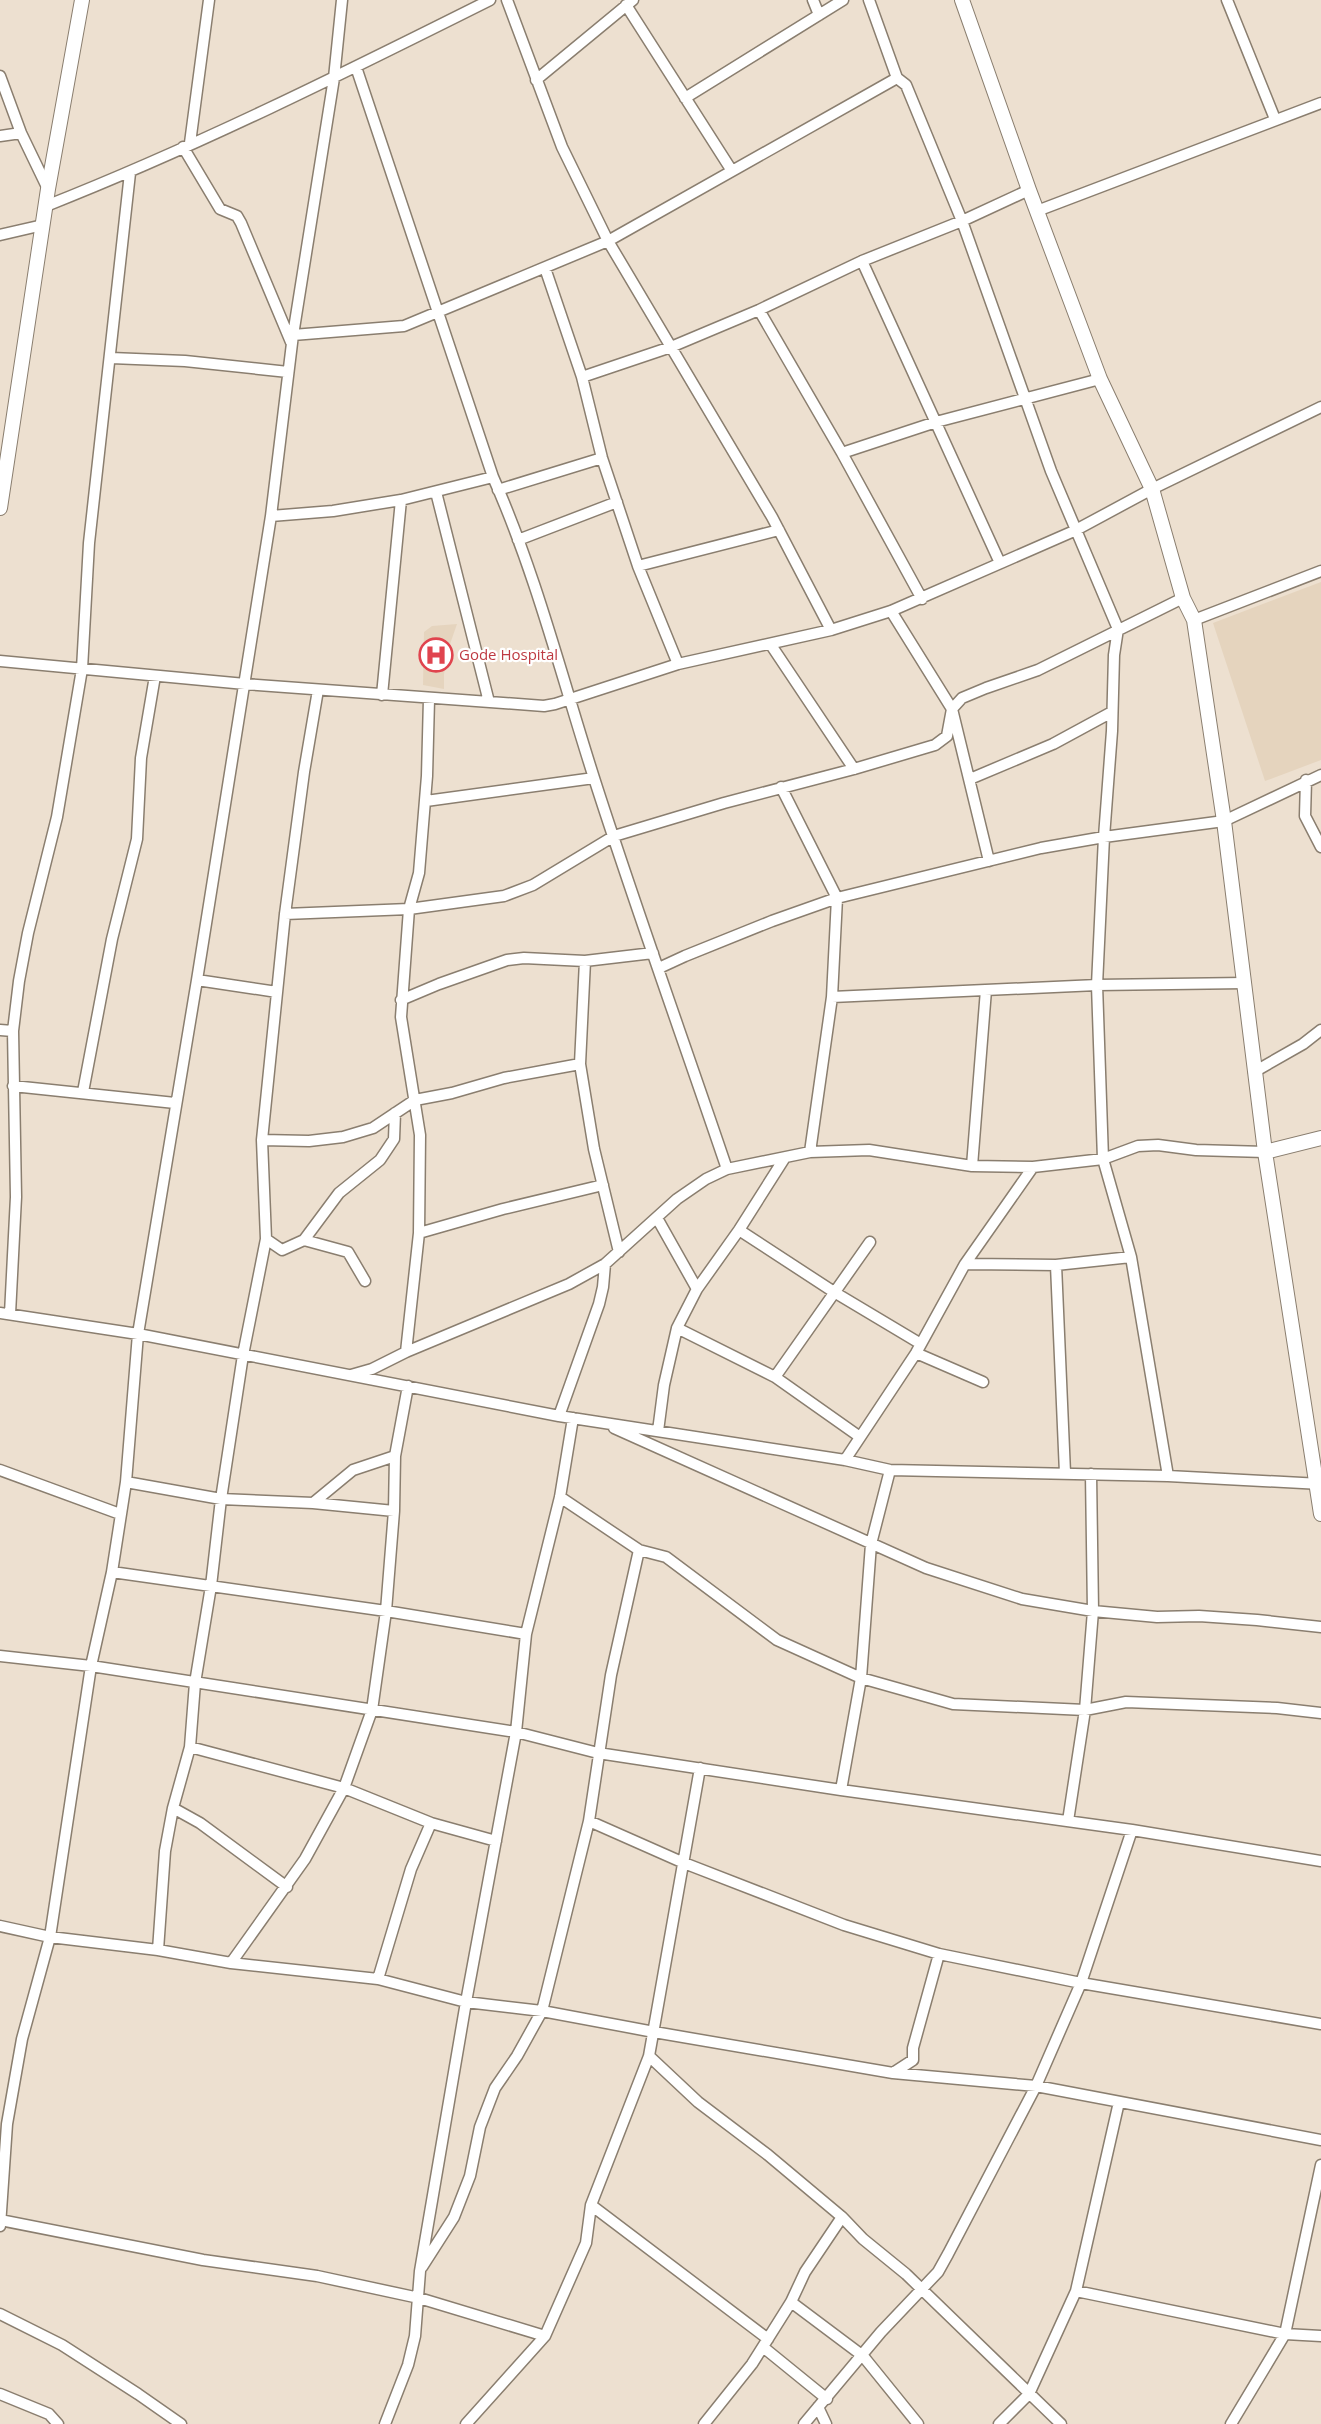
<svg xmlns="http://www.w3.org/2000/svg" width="1321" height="2424" viewBox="0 0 1321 2424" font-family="'Open Sans',sans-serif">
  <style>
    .built { fill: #e5d4be }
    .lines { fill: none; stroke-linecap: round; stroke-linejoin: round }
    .minor-casing { stroke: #8a7e6f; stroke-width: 13 }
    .tertiary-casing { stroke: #8a7e6f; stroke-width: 16 }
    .minor { stroke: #fff; stroke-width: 10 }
    .tertiary { stroke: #fff; stroke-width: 14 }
    .labels { text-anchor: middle; stroke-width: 4.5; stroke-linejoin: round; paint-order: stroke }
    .health-label { font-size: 15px; fill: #be3a42; stroke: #fff; text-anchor: start }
  </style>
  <rect width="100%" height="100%" fill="#ede0d0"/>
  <path class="built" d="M1321,582v178l-56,21 -52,-158z
    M457,624l-8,23 -5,27v15l-21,-4 1,-53 8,-6z"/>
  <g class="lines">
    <g class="minor-casing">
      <path id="minor" d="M507,0l55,147 46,94 164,276 59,113
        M813,0l6,15
        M869,0l28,78 9,7 56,136 89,250 67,158 -4,26 -2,76 -8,106 -7,148 6,174 28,98 37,219
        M1227,0l48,119
        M626,5l106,166
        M356,67l137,410c43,97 69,201 101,301 42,131 89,261 133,391
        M0,76l21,57 27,56
        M536,80l97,-80
        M685,98l158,-98
        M0,136l21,-3
        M190,143l19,-143
        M183,147l37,62 17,7 4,7 50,119
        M46,206c152,-60 298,-133 444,-206
        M1037,211l284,-108
        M0,235l43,-10
        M862,261l138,302
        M545,268l37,109 20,81 36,108 40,98
        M759,310l83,143 80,146
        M293,335l111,-9 204,-85 289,-163
        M111,358l74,3 103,11
        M582,377l89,-30 88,-37 103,-49 100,-40 67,-31
        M842,453l94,-31 164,-43
        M498,490l104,-32
        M436,492l53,210
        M271,516l62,-5 68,-11 92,-23
        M518,540l99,-38
        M638,566l141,-36
        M891,611l61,98 37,152
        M1194,620l127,-49
        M771,645l83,124
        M0,661l245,23 299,22 11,-2 123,-40 153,-34 60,-19 183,-80 78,-42 169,-82
        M382,695l19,-195
        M970,779l83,-35 59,-32
        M1306,780l-1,36 16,31
        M781,787l56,111 -5,99 -22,155
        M426,801l168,-23
        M285,914l124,-5 95,-13 29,-11 81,-49 110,-33 130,-34 81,-24 12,-9 5,-27 10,-11 24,-10 52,-18 145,-72
        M585,961l-5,103 14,85 25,103
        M659,968l26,-12 87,-35 65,-23 204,-50 63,-11 120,-16 97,-46
        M197,980l80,12
        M832,997l265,-12 148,-2
        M401,1000l38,-16 68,-24 17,-2 61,3 68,-8
        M0,1030l13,1
        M1254,1072l49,-28 18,-14
        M13,1086l162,17
        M83,1092l29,-153 25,-100 4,-81 14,-82
        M262,1140l47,1 34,-4 30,-9 42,-28 37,-7 52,-15 76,-14
        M972,1166l14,-176
        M657,1218l40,71
        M739,1230l95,62 87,52
        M419,1233l84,-24 100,-24
        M266,1239l16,11 22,-10 44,12 17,29
        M304,1240l35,-47 41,-33 14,-21 1,-26
        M965,1264l91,1 75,-8
        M1056,1265l9,208
        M0,1313l138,21 421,82 286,44 45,10 278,6 153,8
        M10,1314l6,-117 -3,-166 6,-50 9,-48 29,-116 25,-148 7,-126 41,-370
        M677,1328l98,49 95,-135
        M406,1352l13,-119 1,-98 -19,-118 8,-108 10,-36 8,-97 2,-77
        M916,1353l67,29
        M351,1375l21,-6 34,-17 163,-68 36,-20 72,-65 29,-20 21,-10 83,-17 59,-2 103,16 61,1 70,-8 35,-13 20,-1 38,5 69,2
        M775,1377l85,60
        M559,1416l40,-112 4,-17 2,-23
        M614,1428l312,140 96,31 71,12 64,6 42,-1 58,4 64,7
        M658,1431l6,-46 13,-57 20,-39 42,-59 45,-71
        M845,1460l71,-107 49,-89 68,-97
        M0,1470l120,44
        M126,1482l95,17 92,4 81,8
        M313,1503l40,-33 42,-14
        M639,1550l27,7 111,83 84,38 92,26 132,6 41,-8 151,6 44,5
        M112,1572l274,39 140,23
        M0,1656l91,10 425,66 82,21 243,37 291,40 189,31
        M190,1747l154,41 87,35 65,18
        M841,1790l20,-112 10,-134 19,-74
        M173,1808l27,15 87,64
        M589,1821l95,42 160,62 95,29 142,29 240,41
        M1068,1821l17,-111 8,-99 -2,-137
        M0,1926l50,11 108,13 73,13 147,16 88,23 76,9 112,21 239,41 143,13 285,54
        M158,1950l7,-99 8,-43 17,-61 5,-64 16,-97 10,-87 22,-144 23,-116 -4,-99 23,-226 19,-142 14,-82
        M231,1963l74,-104 39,-71 28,-78 14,-99 8,-100 1,-55 13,-70
        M378,1979l33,-110 20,-46
        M649,2056l49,46 70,53 74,62 21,22 43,35 155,150
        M893,2073l20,-13v-12l26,-94
        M591,2205l177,134
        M0,2220l203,40 114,16 102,22 126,38
        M0,2226l7,-102 15,-85 28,-102 41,-271 21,-94 14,-90 12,-148 59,-354 74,-464 22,-181 41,-257 8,-78
        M422,2267l32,-50 16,-41 10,-49 15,-39 22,-32 25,-45 47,-190 22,-146 28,-125 -79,-53
        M1076,2291l209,43 36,2
        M791,2302l72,54 55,68
        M0,2314l62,31 76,49 43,30
        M763,2347l64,52
        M0,2394l49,20 9,10
        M818,2407l8,17
        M385,2424l23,-59 7,-29 5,-65 46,-269 50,-270 10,-98 34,-137 13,-79
        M466,2424l79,-88 41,-93 5,-38 58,-149 51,-288
        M704,2424l48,-60 39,-62 14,-30 37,-55
        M804,2424l77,-92 57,-60 10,-18 88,-168 45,-103 51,-153
        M999,2424l30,-30 47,-103 43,-189
        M1231,2424l54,-90 36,-169"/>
    </g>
    <g class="tertiary-casing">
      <path id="tertiary" d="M962,0l67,190 71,189 52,110 31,109 11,22 30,201 41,331 56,362
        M0,508l48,-319 34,-189
        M1265,1152l56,-14"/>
    </g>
    <use href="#minor" class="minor"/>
    <use href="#tertiary" class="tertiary"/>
  </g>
  <defs>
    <g id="hospital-ring" transform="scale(1.725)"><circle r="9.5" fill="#fff" stroke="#e0444e" stroke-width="1.5"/><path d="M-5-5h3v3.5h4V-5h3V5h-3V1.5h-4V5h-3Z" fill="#e0444e"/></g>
  </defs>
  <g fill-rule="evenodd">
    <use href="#hospital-ring" x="436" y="655"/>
  </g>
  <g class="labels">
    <g class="health-label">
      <text x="459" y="660">Gode Hospital</text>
    </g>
  </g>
</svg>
